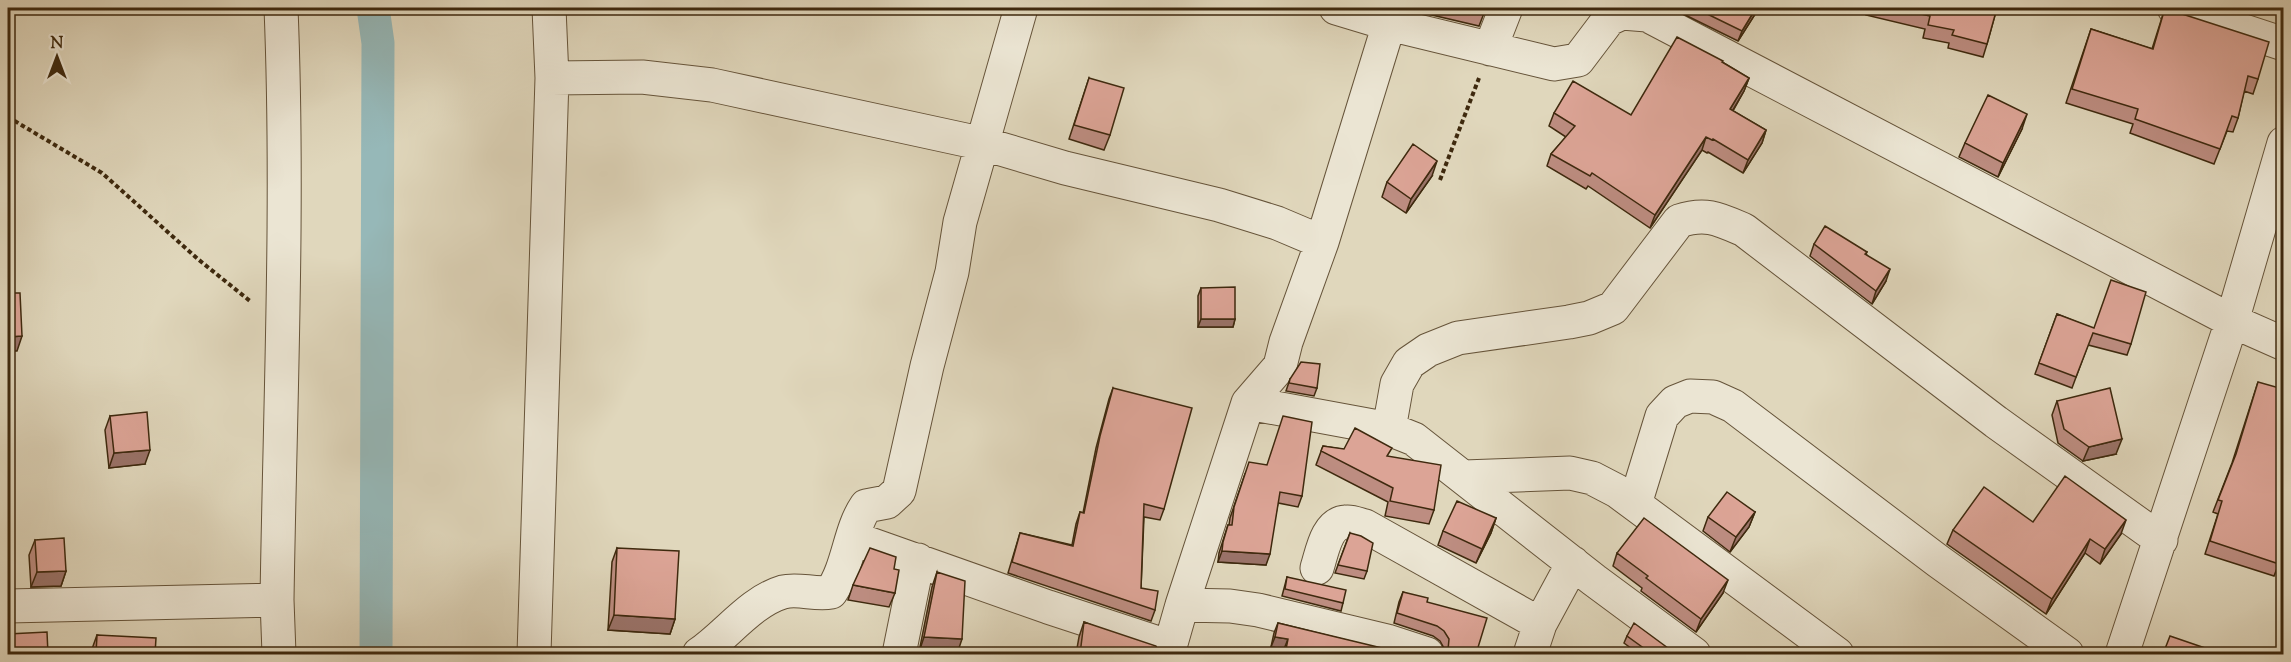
<svg xmlns="http://www.w3.org/2000/svg" width="2291" height="662" viewBox="0 0 2291 662" font-family="'Sorts Mill Goudy',serif">
  <style>
    .lines { fill: none; stroke-linecap: round; stroke-linejoin: round }
    .canal { stroke: #96b8b8; stroke-width: 33 }
    .minor-casing { stroke: #66543a; stroke-width: 35 }
    .path { stroke: #3e290e; stroke-width: 4; stroke-dasharray: 4.5 3; stroke-linecap: butt }
    .minor { stroke: #ebe5d3; stroke-width: 33 }
    .wall { fill: #bd8d81; stroke: #3e290e; stroke-width: 1.5 }
    .shaded-wall { fill: #9a7369; stroke: #3e290e; stroke-width: 1.5 }
    .building { fill: #dca496; stroke: #3e290e; stroke-width: 1.5 }
  </style>
  <rect width="100%" height="100%" fill="#e0d7bc"/>
  <filter id="stains"><feTurbulence type="fractalNoise" baseFrequency=".00333" numOctaves="4"/><feColorMatrix values="0 0 0 0 .2 0 0 0 0 .09 0 0 0 0 .02 0 0 0 .5 -.17"/></filter>
  <radialGradient id="worn" r=".72"><stop offset=".6" stop-color="#630" stop-opacity="0"/><stop offset="1" stop-color="#630" stop-opacity=".3"/></radialGradient>
  <g class="lines">
    <path class="canal" d="M373,8l5,35 -2,611"/>
    <g class="minor-casing">
      <path id="minor" d="M1336,8l53,16 165,40 24,-4 31,-41 13,-6 25,2 585,306 52,23
        M2174,8l110,36
        M1490,49l16,-41
        M552,78l90,-1 70,8 272,59 81,24 154,37 58,18 45,19
        M1248,403l141,26 25,10 180,141 100,74
        M1389,429l8,-45 12,-21 19,-13 30,-12 111,-16 20,-4 24,-10 66,-87c27,-9 40,-2 65,9l252,192 165,118
        M1464,477l106,-4 22,5 25,13 220,163
        M1635,504l27,-88 13,-14 15,-6 23,1 20,9 205,155 129,93
        M853,538l195,69 122,40
        M1317,568c5,-15 9,-45 29,-46 6,-1 14,3 19,4l175,98
        M277,600c3,-198 12,-395 4,-592
        M1182,605l48,1 28,4 129,31 40,13
        M8,606l269,-6 2,54
        M534,654l18,-576 -3,-70
        M699,654c28,-19 51,-52 84,-62 15,-4 32,3 48,0 18,-26 18,-61 35,-86l21,-4 12,-11 28,-125 25,-94 8,-50 61,-214
        M899,654l19,-94
        M1168,654l14,-49 66,-202 32,-37 6,-24 36,-100 67,-218
        M1530,654l10,-30 33,-61
        M2122,654l110,-333 52,-178"/>
    </g>
    <path class="path" d="M8,117l94,56 97,87 51,41
      M1440,180l39,-102"/>
    <use href="#minor" class="minor"/>
  </g>
  <path class="wall" d="M1402,8h84l-7,18z
    M1671,8h88l-21,33z
    M1868,8h129l-10,36 -4,13 -35,-9 1,-5 -26,-5 2,-9 -59,-14z
    M2165,8l93,71 -5,15 -9,-3 -6,27 -5,14 -6,-1 -13,33 -84,-31 3,-9 -67,-21 25,-74 61,20z
    M1722,62l27,16 -5,13 -11,20 33,19 -4,13 -19,30 -35,-21 -1,1 -5,-3 -52,78 -62,-42 -2,3 -39,-23 4,-12 15,-17 -17,-11 5,-13 77,2z
    M1089,78l21,57 -6,15 -35,-11z
    M2022,129l-24,48 -39,-20 6,-14z
    M1432,176l-26,37 -24,-16 5,-15z
    M1814,244l53,8 -1,2 20,27 -14,23 -62,-48z
    M1201,288l34,31 -2,8h-35v-31z
    M2057,314l74,30 -4,11 -39,-10 -16,43 -37,-14z
    M1290,379l27,9 -3,8 -28,-5z
    M2258,382l19,101 6,70 -9,23 -69,-22 13,-40 -5,-2 19,-49z
    M1113,388l51,121 -4,11 -16,-3 -3,71 14,22 -4,11 -143,-48 12,-40 52,12 4,-21 4,-12 3,1 13,-65 13,-49z
    M2057,401l59,53 -33,7 -25,-18 -6,-28z
    M110,416l35,48 -36,4 -4,-38z
    M1323,446l66,11 45,53 -5,14 -44,-8 3,-14 -72,-37z
    M1245,474l57,22 -4,11 -20,-4 -12,62 -48,-3 1,-9 9,-28h1l1,-7z
    M1755,512l-6,15 -19,25 -27,-21 5,-14z
    M1496,518l-5,15 -15,30 -38,-18 5,-14z
    M2033,522l88,12 -21,30 -15,-11 -39,61 -99,-70 6,-14z
    M1350,533l17,38 -3,8 -29,-6z
    M35,540l31,31 -5,15 -30,1 -2,-32z
    M617,548l58,71 -5,15 -62,-4 4,-68z
    M1617,553l106,40 -27,39 -55,-41 1,-3 -29,-22z
    M937,572l20,82 -38,-2 13,-65z
    M1287,577l56,26 -2,8 -59,-15z
    M853,585l42,8 -6,14 -41,-7z
    M1403,592l24,10 49,52h-31v-4l-5,-9 -7,-5 -39,-13 5,-21z
    M1084,622l75,30 4,2h-87l3,-17z
    M1278,623l124,31h-119l1,-5 -13,-2 3,-14z
    M97,635l58,19h-64l1,-5z
    M1627,636l49,18h-37l-15,-11z"/>
  <path class="shaded-wall" d="M1756,8h3l-21,33 4,-10z
    M1749,78l-5,13 -18,31 4,-13z
    M2027,114l-5,15 -24,48 5,-14z
    M1766,130l-4,13 -19,30 5,-13z
    M1706,137l-4,13 -52,78 5,-13z
    M1437,161l-5,15 -26,37 5,-14z
    M1890,269l-4,12 -14,23 4,-13z
    M1201,319h34l-2,8h-35z
    M22,336l-5,15h-9v-14z
    M2122,439l-6,15 -33,7 6,-14z
    M150,450l-5,14 -36,4 5,-15z
    M1755,512l-6,15 -19,25 6,-15z
    M1496,518l-5,15 -15,30 6,-14z
    M2126,520l-5,14 -21,30 5,-15z
    M2090,539l-5,14 -39,61 6,-15z
    M1222,551l48,3 -4,11 -48,-3z
    M66,571l-5,15 -30,1 6,-15z
    M1728,580l-5,13 -27,39 5,-13z
    M614,615l61,4 -5,15 -62,-4z
    M924,637l38,2 -5,15 -38,-2z
    M1275,637l13,2 -4,10 -13,-2z"/>
  <path class="building" d="M1695,8h61l-14,23z
    M1894,8h103l-10,36 -35,-9 2,-5 -26,-5 2,-9z
    M2165,8h3l5,3 96,31 -11,37 -10,-3 -10,42 -6,-2 -12,33 -85,-30 3,-10 -66,-20 19,-60 62,20z
    M1677,37l46,24 -1,1 27,16 -19,31 36,21 -18,30 -35,-21 -1,1 -6,-3 -51,78 -63,-42 -2,3 -39,-22 24,-28 -21,-13 19,-32 58,34z
    M1089,78l35,10 -14,47 -36,-10z
    M1988,95l39,19 -24,49 -38,-20z
    M1413,144l24,17 -26,38 -24,-17z
    M1825,226l42,26 -2,2 25,15 -14,22 -62,-47z
    M2111,280l35,12 -15,52 -38,-11 -17,44 -37,-14 18,-49 37,14z
    M1235,287v32h-34v-31z
    M8,293h12l2,43 -14,1z
    M1301,362l19,2 -3,24 -28,-5 1,-4z
    M2258,382l25,7v75l-6,19 6,3v66l-4,12 -69,-23 12,-40 -4,-1 18,-46z
    M1113,388l79,20 -28,101 -20,-5 -3,84 17,3 -3,19 -143,-48 8,-29 53,13 7,-34 4,1 16,-77z
    M2110,388l12,51 -33,8 -25,-18 -7,-28z
    M147,412l3,38 -36,3 -4,-37z
    M1283,416l29,6 -10,74 -22,-4 -10,62 -48,-3 1,-9 5,-17h4l2,-18 15,-45 18,3z
    M1355,428l37,20 -5,8 54,9 -7,45 -44,-9 3,-13 -72,-37 2,-5 21,3z
    M2065,476l61,44 -21,29 -15,-10 -38,60 -99,-69 31,-43 49,35z
    M1727,492l28,20 -19,25 -28,-20z
    M1457,501l39,17 -14,31 -39,-18z
    M1644,518l84,62 -27,39 -55,-41 2,-2 -31,-23z
    M1350,533l11,3 12,7 -6,28 -29,-6z
    M64,538l2,33 -29,1 -2,-32z
    M617,548l62,3 -4,68 -61,-4z
    M870,548l26,9 -2,12 5,1 -4,23 -42,-8z
    M937,572l28,9 -3,58 -38,-2z
    M1287,577l59,13 -3,13 -58,-14z
    M1403,592l25,6 -1,4 60,16 -11,36h-31l3,-4 1,-11 -5,-8 -7,-5 -40,-13z
    M1084,622l72,24 3,6 4,2h-83z
    M1278,623l108,26 16,5h-117l3,-15 -13,-2z
    M1634,623l42,31h-24l-25,-18z
    M47,632l1,22h-40v-20z
    M97,635l59,3 -1,16h-59z
    M2170,636l35,12 -3,6h-39z"/>
  <rect width="2291" height="662" fill="none" stroke="#e0d7bc" stroke-width="30"/>
  <rect x="9" y="9" width="2273" height="644" fill="none" stroke="#3e290e" stroke-width="3"/>
  <rect x="15" y="15" width="2261" height="632" fill="none" stroke="#3e290e" stroke-width="1.5"/>
  <g transform="translate(57 57)" stroke="#ebe5d3" stroke-width="4.5" paint-order="stroke">
  <path d="M0-4.5L10 22L0 15L-10 22Z" fill="#3e290e"/>
  <text y="-9" font-size="16" font-weight="bold" text-anchor="middle" fill="#3e290e">N</text>
  </g>
  <rect width="100%" height="100%" filter="url(#stains)"/>
  <rect width="100%" height="100%" fill="url(#worn)"/>
</svg>
